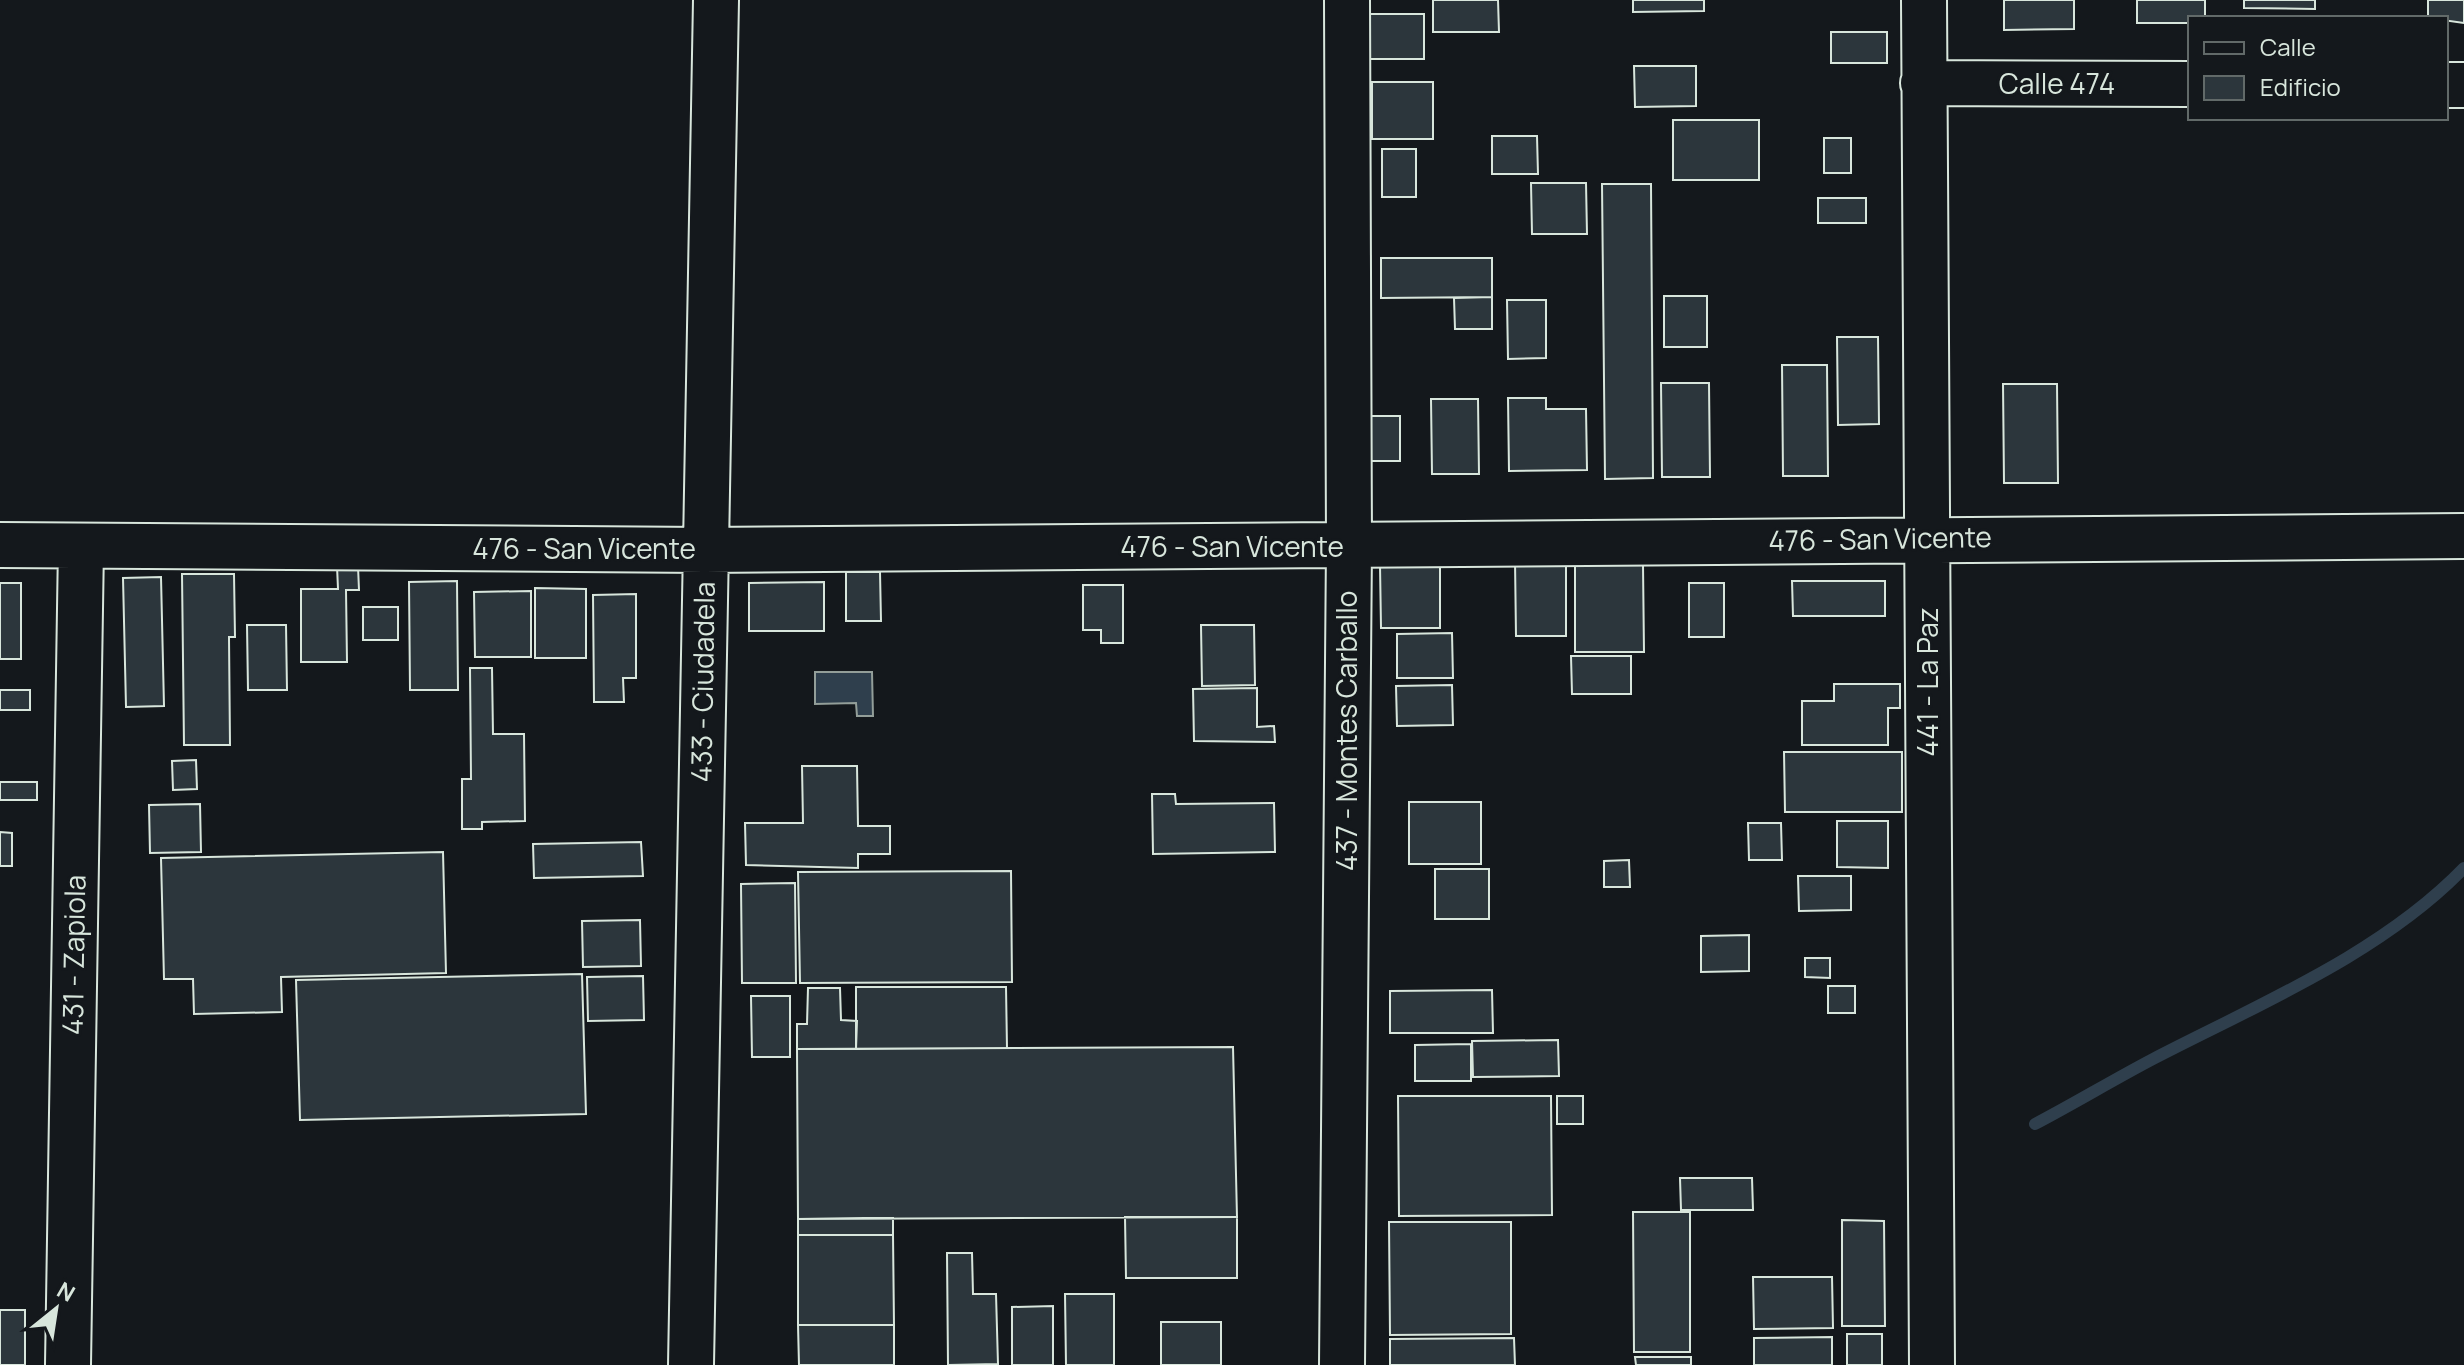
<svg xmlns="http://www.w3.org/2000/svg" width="2464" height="1365" viewBox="0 0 2464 1365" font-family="Manrope,sans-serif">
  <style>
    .water { fill: #2f3f4d; stroke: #939e99; stroke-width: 2 }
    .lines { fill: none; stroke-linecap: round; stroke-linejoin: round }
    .stream { stroke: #2f3f4d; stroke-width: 12 }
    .building { fill: #2c363c; stroke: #d8e6dc; stroke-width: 2 }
    .minor-casing { stroke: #d8e6dc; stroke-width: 48 }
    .minor { stroke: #14181c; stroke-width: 44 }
    .labels { text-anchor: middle; stroke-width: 6; stroke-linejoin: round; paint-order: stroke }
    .street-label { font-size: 28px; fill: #d8e6dc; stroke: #14181c }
  </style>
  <rect width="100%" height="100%" fill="#14181c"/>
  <path class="water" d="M815,672h57l1,44h-16l-1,-13 -41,1z"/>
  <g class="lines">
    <path class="stream" d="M2035,1124c40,-21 78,-44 118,-65 104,-54 228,-105 311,-191"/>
  </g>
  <path class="building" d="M1433,0h65l1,32h-66z
    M1633,0h71v11l-71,1z
    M2004,0h70v29l-70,1z
    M2137,0h68v18h-15v5h-53z
    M2244,0h71v9l-71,-1z
    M2428,0h36v23l-36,-5z
    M1366,14h58v45h-57z
    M1831,32h56v31h-56z
    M1634,66h62v40l-61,1z
    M1372,82h61v57h-61z
    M1673,120h86v60h-86z
    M1492,136h45l1,38h-46z
    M1824,138h27v35h-27z
    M1382,149h34v48h-34z
    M1531,183h55l1,51h-55z
    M1602,184h49l2,294 -48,1z
    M1818,198h48v25h-48z
    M1381,258h111v39l-111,1z
    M1664,296h43v51h-43z
    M1492,297v32h-37l-1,-31z
    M1507,300h39v58l-38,1z
    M1837,337h41l1,87 -41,1z
    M1782,365h45l1,111h-45z
    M1661,383h48l1,94h-48z
    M2003,384h54l1,99h-54z
    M1508,398h38v11h40l1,61 -78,1z
    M1431,399h47l1,75h-47z
    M1362,416h38v45h-38z
    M1515,560h51v76h-50z
    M1380,565h60v63h-59z
    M1575,565h68l1,87h-69z
    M337,566h21l1,24h-13l1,72h-46v-73h37z
    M846,572h34l1,49h-35z
    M182,574h52l1,63h-6l1,108h-46z
    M161,577l3,129 -38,1 -3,-129z
    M457,581l1,109h-48l-1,-108z
    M1792,581h93v35h-92z
    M824,582v49h-75v-48z
    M0,583h21v76h-21z
    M1689,583h35v54h-35z
    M1083,585h40v58h-22v-13h-18z
    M535,588l51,1v69h-51z
    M531,591v66h-56l-1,-65z
    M636,594v84h-13l1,24h-30l-1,-107z
    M363,607h35v33h-35z
    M247,625h39l1,65h-39z
    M1201,625h53l1,60 -53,1z
    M1452,633l1,45h-56v-44z
    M1571,656h60v38h-59z
    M470,668h22l1,66h31l1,87 -43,1v7h-20v-50h9z
    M1834,684h66v24h-12v37h-86v-44h32z
    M1452,685l1,40 -56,1 -1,-40z
    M1257,688v39l17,-1 1,16 -81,-1 -1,-52z
    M0,690h30v20h-30z
    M1784,752h118v60h-117z
    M196,760l1,29 -24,1 -1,-29z
    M802,766h55l1,60h32v28h-32v14l-112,-3 -1,-42h58z
    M0,782h37v18h-37z
    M1152,794h23l1,10 98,-1 1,49 -122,2z
    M1409,802h72v62h-72z
    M200,804l1,48 -51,1 -1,-48z
    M1837,821h51v47l-51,-1z
    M1748,823h33l1,37h-33z
    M0,832l12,1v33h-12z
    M641,842l2,34 -109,2 -1,-34z
    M443,852l3,121 -165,4 1,35 -88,2 -1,-35h-29l-3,-121z
    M1629,860l1,27h-26v-26z
    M1435,869h54v50h-54z
    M1011,871l1,111 -212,1 -2,-111z
    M1798,876h53v34l-52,1z
    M795,883l1,100h-54l-1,-99z
    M640,920l1,46 -58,1 -1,-46z
    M1749,935v36l-48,1v-36z
    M1805,958h25v20l-25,-1z
    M582,974l4,140 -286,6 -4,-140z
    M643,976l1,44 -56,1 -1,-44z
    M1828,986h27v27h-27z
    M856,987h150l1,61 -151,1z
    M808,988h32l1,32 16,1 -1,28h-59v-25h10z
    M1492,990l1,43h-103v-42z
    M751,996h39v61h-38z
    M1558,1040l1,36 -86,1 -1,-36z
    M1471,1044v37h-56v-36z
    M1233,1047l4,170 -439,2 -1,-170z
    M1398,1096h153l1,119 -153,1z
    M1557,1096h26v28h-26z
    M1680,1178h72l1,32h-72z
    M1633,1212h57v140h-56z
    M1125,1217h112v61h-111z
    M893,1218v17h-95v-16z
    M1842,1220l42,1 1,105h-43z
    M1389,1222h122v112l-121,1z
    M798,1235h95l1,90h-96z
    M947,1253h25l1,41h23l2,70 -50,1z
    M1753,1277h79l1,51 -79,1z
    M1065,1294h49v71h-48z
    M1053,1306v59h-41v-58z
    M0,1310h25v55h-25z
    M1161,1322h60v43h-60z
    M798,1325h96v40h-95z
    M1847,1334h35v31h-35z
    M1832,1337v28h-78v-27z
    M1514,1338l1,27h-125v-26z
    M1635,1357h56v8h-55z"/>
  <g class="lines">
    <g class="minor-casing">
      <path id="minor" d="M1924,0l8,1365
        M1923,83l267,1
        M2446,85h18
        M0,545l705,5 1759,-14
        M68,1365l13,-819
        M691,1365l25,-1365
        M1342,1365l7,-819 -2,-546"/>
    </g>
    <use href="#minor" class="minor"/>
  </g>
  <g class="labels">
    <g class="street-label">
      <text x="2057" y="94">Calle 474</text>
      <text transform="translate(1880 539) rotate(-1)" y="10">476 - San Vicente</text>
      <text x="1232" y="557">476 - San Vicente</text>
      <text x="584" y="559">476 - San Vicente</text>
      <text transform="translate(703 682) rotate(-89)" y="10">433 - Ciudadela</text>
      <text transform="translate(1928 682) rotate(-90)" y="10">441 - La Paz</text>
      <text transform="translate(1347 731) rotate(-90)" y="10">437 - Montes Carballo</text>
      <text transform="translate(74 955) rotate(-89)" y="10">431 - Zapiola</text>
    </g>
  </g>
  <rect x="2188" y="16" width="260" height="104" fill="#14181c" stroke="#626a69" stroke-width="2"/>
  <rect x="2204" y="42" width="40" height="12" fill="#14181c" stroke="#626a69" stroke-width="2"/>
  <text x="2260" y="56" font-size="24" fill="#d8e6dc">Calle</text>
  <rect x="2204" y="76" width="40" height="24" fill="#2c363c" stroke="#626a69" stroke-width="2"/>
  <text x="2260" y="96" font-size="24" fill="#d8e6dc">Edificio</text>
  <g transform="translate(56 1309) rotate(30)" stroke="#14181c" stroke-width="6" paint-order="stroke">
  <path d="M0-6L14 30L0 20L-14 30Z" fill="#d8e6dc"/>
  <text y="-12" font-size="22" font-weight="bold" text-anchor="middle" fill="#d8e6dc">N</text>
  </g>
</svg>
